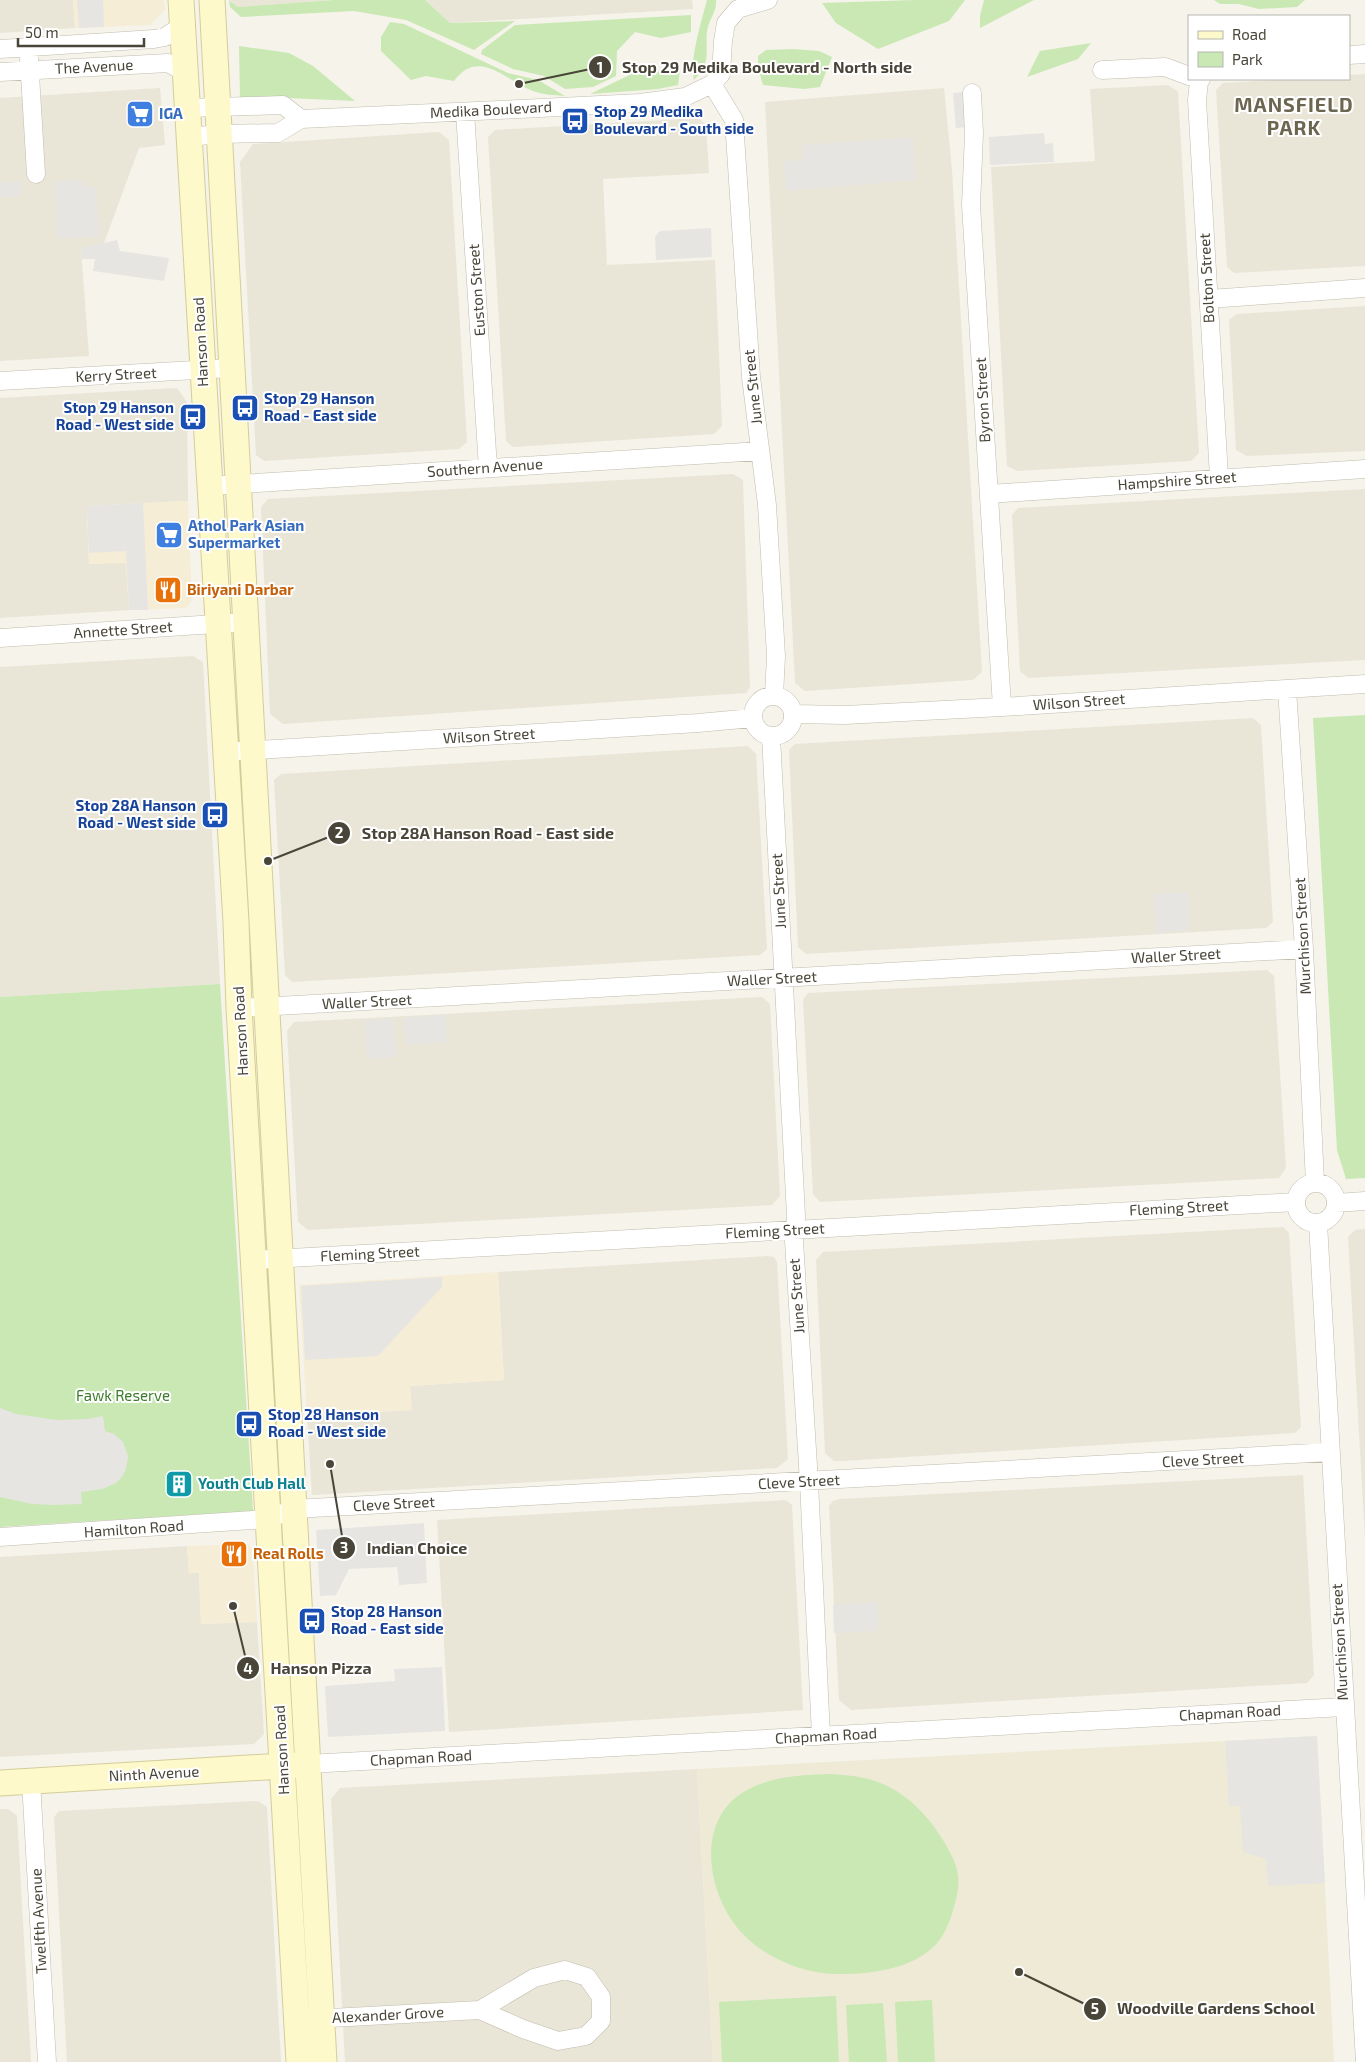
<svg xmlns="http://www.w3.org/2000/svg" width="1365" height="2062" viewBox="0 0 1365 2062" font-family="'Exo 2',sans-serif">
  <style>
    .residential { fill: #e9e6d8 }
    .commercial { fill: #f6edd6 }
    .education { fill: #eeead5 }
    .green { fill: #c9e8b4 }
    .parking { fill: #e7e5e2 }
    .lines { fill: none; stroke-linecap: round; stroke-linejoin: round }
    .street-casing { stroke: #c0bdad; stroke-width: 19 }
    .secondary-casing { stroke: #d4cd9a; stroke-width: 27 }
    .street { stroke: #fff; stroke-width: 18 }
    .secondary { stroke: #fef9cb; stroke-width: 25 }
    .labels { text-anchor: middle; stroke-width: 4; stroke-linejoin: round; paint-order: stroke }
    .street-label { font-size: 15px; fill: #494538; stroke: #fff }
    .transit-label { font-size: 15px; font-weight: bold; fill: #164399; stroke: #fff; text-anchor: start }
    .shop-label { font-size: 15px; font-weight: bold; fill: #366cbe; stroke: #fff; text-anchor: start }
    .food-label { font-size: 15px; font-weight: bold; fill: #c56008; stroke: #fff; text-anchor: start }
    .park-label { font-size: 15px; fill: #3d7b2b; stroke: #fff }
    .culture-label { font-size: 15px; font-weight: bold; fill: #0d838f; stroke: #fff; text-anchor: start }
    .district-label { font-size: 20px; font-weight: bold; letter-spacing: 1px; fill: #6c654f; stroke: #fff }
    .leader { fill: none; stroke: #494538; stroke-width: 2 }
    .callout-dot { fill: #494538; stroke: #fff; stroke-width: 2 }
    .mark-label { font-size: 15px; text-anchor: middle; font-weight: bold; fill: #fff }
    .callout-label { font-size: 16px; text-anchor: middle; font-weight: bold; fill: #494538; stroke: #fff; stroke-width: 4; stroke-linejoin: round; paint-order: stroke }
  </style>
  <rect width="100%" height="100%" fill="#f5f3ea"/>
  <path class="residential" d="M0,0h73l2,28 -75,5z
    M230,0h104l-96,7z
    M425,0h267l1,9 -243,14z
    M1365,74v192l-131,7 -7,-6 -11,-177 7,-7 66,-4h60v-4z
    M1168,85l10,7 21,361 -8,8 -174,10 -10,-5 -16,-299 104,-6 -5,-72z
    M160,88l5,57 -26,3 -35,95 -23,5 8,108 -89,5v-263z
    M944,88l8,82 30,502 -9,8 -168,11 -10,-8 -30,-581z
    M698,118l8,7 3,48 -106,6 4,86 108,-5 7,166 -8,8 -201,13 -7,-6 -18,-304 7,-7z
    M439,132l10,8 18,302 -8,7 -195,12 -8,-6 -16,-293 13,-18z
    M1365,306v145l-118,5 -11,-6 -7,-130 8,-6z
    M177,388l10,14 1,99 -101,5 2,58 37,-2 3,48 -129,8v-220z
    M733,474l10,6 7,207 -4,6 -463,31 -13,-10 -9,-207 7,-8z
    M1365,489v171l-337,18 -8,-7 -8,-156 6,-7z
    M193,656l10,6 17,322 -220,13v-330z
    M1253,718l8,7 12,197 -7,6 -460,26 -8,-7 -9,-197 6,-6z
    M748,746l8,8 11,195 -7,6 -468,27 -7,-7 -11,-195 7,-6z
    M1267,970l7,6 12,192 -7,10 -459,24 -7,-8 -10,-194 5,-7z
    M762,997l8,7 10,192 -8,9 -464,25 -10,-8 -11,-191 7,-9z
    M1283,1227l6,6 12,194 -6,6 -453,28h-8l-9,-8 -9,-193 7,-8z
    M1365,1229v310l-17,-302 7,-7z
    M767,1256l7,1 3,5 11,197 -11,9 -465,27 -5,-79 104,-6 -1,-24 94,-6 -6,-108z
    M1303,1475l11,200 -7,8 -456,27 -12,-10 -10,-194 4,-5 7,-2z
    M786,1500l6,5 11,205 -354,22 -12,-212z
    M187,1546l2,26 10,1 2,51 56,-2 7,112 -10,10 -254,13v-200z
    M697,1769l16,293h-368l-14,-263 9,-11z
    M258,1801l9,6 14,255h-214l-13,-245 5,-6z
    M0,1809h8l9,7 14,246h-31z"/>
  <path class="commercial" d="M73,0h91l1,10 -15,15 -75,3z
    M188,501l4,100 -6,7 -57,2 -3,-47 -37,1 -2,-58z
    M498,1272l6,108 -94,6 2,24 -105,6 -8,-131z
    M248,1544l5,7 4,71 -56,2 -2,-51h-10l-2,-27z"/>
  <path class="education" d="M1317,1736l17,326h-621l-16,-293z"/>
  <path class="green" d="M229,0l9,7 96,-7h91l25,23 65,-2 -41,29 -68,-30 -52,-9 -113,6 -11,-10z
    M707,0h9c1,12 -7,19 -9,31 -2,22 5,30 -13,49 -5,-19 8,-61 13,-80z
    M915,0h50l-16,21 -71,28 -42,-26 -14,-20z
    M984,0h50l-54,28v-12z
    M1214,0h91l-8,7 -38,2 -20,-5h-19z
    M691,15v17l-30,6 -26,-6 -18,19 -1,25 -23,11 -28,2 -21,-13 -31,-7 -32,-15 1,-4 33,-25z
    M390,22l14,2 104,49 30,7 27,16c-11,-1 -22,-1 -32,-5 -27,-10 -54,-44 -79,-10l-28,-5 -15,4 -30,-29v-14z
    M1091,43l-13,16 -51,18 13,-26z
    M239,46l50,7 24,13 42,35 -67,-3 -43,2 -5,-3z
    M793,49l26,2 13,6 -12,30 -16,2 -41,-4 -5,-17v-12l8,-6z
    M680,71l-2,14 -20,4 -68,5 46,-22z
    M1365,715v463l-19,1 -9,-29 -24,-432z
    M220,984l33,527 -253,16v-530z
    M830,1774c15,1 30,2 45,7 32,11 54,35 71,64 5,9 11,20 12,31 2,12 -3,27 -6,38 -5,14 -9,25 -21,35 -22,20 -61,25 -89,25 -33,1 -70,-13 -94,-35 -41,-37 -57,-121 1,-150 25,-13 53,-14 81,-15z
    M836,1996l3,66h-117l-3,-60z
    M932,2000l3,62h-37l-3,-60z
    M883,2003l4,59h-38l-3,-57z"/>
  <path class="parking" d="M77,0h26l1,27 -25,1z
    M964,92l2,35 -10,1 -3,-35z
    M1044,133l1,11 8,-1 1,19 -64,3 -1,-28z
    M913,137l2,43 -129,11 -2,-30 19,-1 -1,-15z
    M68,180l17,2v5h11l3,49 -42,3 -2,-58z
    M19,181l2,15 -21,1v-14z
    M711,228l1,29 -56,3 -1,-23 5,-6z
    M117,240l3,11 49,7 -5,23 -71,-10 2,-12h-13l-1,-11z
    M143,503l5,107h-19l-3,-59 -37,2 -2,-47z
    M1188,892l1,39 -33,2 -2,-39z
    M445,1015l2,27 -41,3 -2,-27z
    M393,1019l3,38 -29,2 -2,-39z
    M442,1277v10l-64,69 -73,4 -4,-74z
    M0,1408l16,6 40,6 32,-1 15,-3 2,15 9,3 9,8 5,14 -2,13 -4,8 -6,6 -14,6 -21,3 1,12 -28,1 -22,-1 -32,-7z
    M424,1523l3,60 -28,2 -2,-18 -48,2 -13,26 -16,1 -4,-66z
    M877,1602l1,29 -44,2 -1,-28z
    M442,1667l3,64 -117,6 -3,-51 70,-5 -1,-12z
    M1317,1736l8,147 -57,3 -2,-27 -23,-7 -3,-46h-11l-4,-65z"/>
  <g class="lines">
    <g class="street-casing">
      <path id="street" d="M0,49l154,-10 11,-2 18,-12
        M1349,55l16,-1
        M29,58l7,116
        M1102,70l63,-3 24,9
        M0,72l168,-9 18,10
        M1201,79l-2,3 -2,18 22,377
        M712,84l22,36 17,257 16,128 9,151 -2,40
        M972,93l2,40 -3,72 31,502
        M188,108l95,-3 18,14
        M465,112l23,356
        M189,137l30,-3 59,-1 23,-14 219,-10 120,-6 45,-6 27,-13 9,-10 2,-33 3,-18 12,-14 30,-9
        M1209,299l156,-11
        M0,381l231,-13
        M209,486l551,-35
        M989,494l376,-25
        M0,638l246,-16
        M1287,689l17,260 11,234
        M753 716a20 20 0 1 1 40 0a20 20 0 1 1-40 0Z
        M794,714l51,1 157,-8 363,-23
        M771,736l25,480 -2,25 15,241 12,254
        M225,752l473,-29 55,-5
        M239,1008l1065,-59
        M1296 1203a20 20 0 1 1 40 0a20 20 0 1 1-40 0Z
        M1336,1203l29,-2
        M1318,1223l47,839
        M254,1260l1042,-58
        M0,1537l268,-18 26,-10 1037,-57
        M308,1764l1036,-57
        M31,1781l16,281
        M312,2019l168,-9 54,-32 31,-8 22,7 14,20v24l-15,15 -28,5 -35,-12 -43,-19"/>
    </g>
    <g class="secondary-casing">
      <path id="secondary" d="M181,0l55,922 3,86 60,1054
        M212,0l112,2062
        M0,1783l298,-18"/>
    </g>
    <use href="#street" class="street"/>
    <use href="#secondary" class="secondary"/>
  </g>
  <defs>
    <g id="supermarket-square" transform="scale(1.4375)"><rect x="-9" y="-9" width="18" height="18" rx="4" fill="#3f7fe0" stroke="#fff"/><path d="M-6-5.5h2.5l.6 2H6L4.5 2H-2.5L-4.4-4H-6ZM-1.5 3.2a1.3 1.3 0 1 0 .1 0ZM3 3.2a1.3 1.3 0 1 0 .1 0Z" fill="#fff"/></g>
    <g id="bus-square" transform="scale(1.4375)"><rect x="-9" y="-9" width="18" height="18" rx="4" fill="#1a4fb4" stroke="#fff"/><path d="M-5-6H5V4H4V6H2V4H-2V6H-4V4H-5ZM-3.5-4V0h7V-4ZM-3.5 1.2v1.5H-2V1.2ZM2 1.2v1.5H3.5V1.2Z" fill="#fff"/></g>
    <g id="restaurant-square" transform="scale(1.4375)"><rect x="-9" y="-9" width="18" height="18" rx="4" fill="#e8710a" stroke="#fff"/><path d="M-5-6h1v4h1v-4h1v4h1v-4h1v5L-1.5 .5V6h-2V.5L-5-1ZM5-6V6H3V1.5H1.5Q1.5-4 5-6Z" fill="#fff"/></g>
    <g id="building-square" transform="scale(1.4375)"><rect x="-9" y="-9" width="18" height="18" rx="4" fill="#0f9aa8" stroke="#fff"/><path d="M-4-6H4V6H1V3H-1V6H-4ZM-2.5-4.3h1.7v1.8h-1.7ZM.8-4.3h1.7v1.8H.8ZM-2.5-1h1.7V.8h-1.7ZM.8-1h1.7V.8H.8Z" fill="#fff"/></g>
  </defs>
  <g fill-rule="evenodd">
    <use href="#supermarket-square" x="140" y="114"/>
    <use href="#bus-square" x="575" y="121"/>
    <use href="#bus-square" x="245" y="408"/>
    <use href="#bus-square" x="193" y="417"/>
    <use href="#supermarket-square" x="169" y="535"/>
    <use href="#restaurant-square" x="168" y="590"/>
    <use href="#bus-square" x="215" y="815"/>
    <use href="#bus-square" x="249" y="1424"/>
    <use href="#building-square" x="179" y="1484"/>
    <use href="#restaurant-square" x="234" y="1554"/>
    <use href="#bus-square" x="312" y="1621"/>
  </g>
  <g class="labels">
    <g class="street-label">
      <text transform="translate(94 67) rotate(-3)" y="5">The Avenue</text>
      <text transform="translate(491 110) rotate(-3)" y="5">Medika Boulevard</text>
      <text transform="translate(1207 278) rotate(-93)" y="5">Bolton Street</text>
      <text transform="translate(477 290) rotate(-94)" y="5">Euston Street</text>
      <text transform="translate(201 342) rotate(-93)" y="5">Hanson Road</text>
      <text transform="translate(116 375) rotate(-3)" y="5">Kerry Street</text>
      <text transform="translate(753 387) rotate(-96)" y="5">June Street</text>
      <text transform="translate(983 400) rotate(-93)" y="5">Byron Street</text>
      <text transform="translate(485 468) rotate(-4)" y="5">Southern Avenue</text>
      <text transform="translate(1177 481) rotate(-4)" y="5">Hampshire Street</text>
      <text transform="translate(123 630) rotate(-4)" y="5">Annette Street</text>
      <text transform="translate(1079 702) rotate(-4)" y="5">Wilson Street</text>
      <text transform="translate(489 736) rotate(-3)" y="5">Wilson Street</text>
      <text transform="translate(779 891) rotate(-93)" y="5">June Street</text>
      <text transform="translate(1303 936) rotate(-93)" y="5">Murchison Street</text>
      <text transform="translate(1176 956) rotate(-3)" y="5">Waller Street</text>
      <text transform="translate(772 979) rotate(-3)" y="5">Waller Street</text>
      <text transform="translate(367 1002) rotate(-3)" y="5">Waller Street</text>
      <text transform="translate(241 1031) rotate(-93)" y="5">Hanson Road</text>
      <text transform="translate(1179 1208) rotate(-3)" y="5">Fleming Street</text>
      <text transform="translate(775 1231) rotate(-3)" y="5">Fleming Street</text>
      <text transform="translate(370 1254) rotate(-3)" y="5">Fleming Street</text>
      <text transform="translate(797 1296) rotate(-94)" y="5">June Street</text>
      <text transform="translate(1203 1460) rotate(-3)" y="5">Cleve Street</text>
      <text transform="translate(799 1482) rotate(-3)" y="5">Cleve Street</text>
      <text transform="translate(394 1504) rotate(-3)" y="5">Cleve Street</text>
      <text transform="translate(134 1529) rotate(-4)" y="5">Hamilton Road</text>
      <text transform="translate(1340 1642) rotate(-93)" y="5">Murchison Street</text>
      <text transform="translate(1230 1713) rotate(-3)" y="5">Chapman Road</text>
      <text transform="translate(826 1736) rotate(-3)" y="5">Chapman Road</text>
      <text transform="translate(282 1750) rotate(-93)" y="5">Hanson Road</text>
      <text transform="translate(421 1758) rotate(-3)" y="5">Chapman Road</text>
      <text transform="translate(154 1774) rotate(-3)" y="5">Ninth Avenue</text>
      <text transform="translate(39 1921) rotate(-93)" y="5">Twelfth Avenue</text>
      <text transform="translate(388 2015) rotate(-3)" y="5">Alexander Grove</text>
    </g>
    <g class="transit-label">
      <text x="594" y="117">Stop 29 Medika<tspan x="594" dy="17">Boulevard - South side</tspan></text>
      <text x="264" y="404">Stop 29 Hanson<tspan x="264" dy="17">Road - East side</tspan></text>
      <text x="174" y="413" text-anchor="end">Stop 29 Hanson<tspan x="174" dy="17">Road - West side</tspan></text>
      <text x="196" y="811" text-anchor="end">Stop 28A Hanson<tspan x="196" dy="17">Road - West side</tspan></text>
      <text x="268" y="1420">Stop 28 Hanson<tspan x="268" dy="17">Road - West side</tspan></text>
      <text x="331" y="1617">Stop 28 Hanson<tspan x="331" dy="17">Road - East side</tspan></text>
    </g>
    <g class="shop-label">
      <text x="159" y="119">IGA</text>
      <text x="188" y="531">Athol Park Asian<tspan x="188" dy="17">Supermarket</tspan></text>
    </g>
    <g class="food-label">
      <text x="187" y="595">Biriyani Darbar</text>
      <text x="253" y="1559">Real Rolls</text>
    </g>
    <g class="park-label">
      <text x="123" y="1401">Fawk Reserve</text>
    </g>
    <g class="culture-label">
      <text x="198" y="1489">Youth Club Hall</text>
    </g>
    <g class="district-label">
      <text x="1294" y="112">MANSFIELD<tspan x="1294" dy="23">PARK</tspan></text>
    </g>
  </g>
  <path class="leader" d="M519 84L600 67M268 861L339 833M330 1464L344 1548M233 1606L248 1668M1019 1972L1095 2009"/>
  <g class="callout-dot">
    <circle cx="519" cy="84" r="5"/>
    <circle cx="268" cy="861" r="5"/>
    <circle cx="330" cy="1464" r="5"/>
    <circle cx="233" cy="1606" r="5"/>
    <circle cx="1019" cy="1972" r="5"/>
    <circle cx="600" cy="67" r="12"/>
    <circle cx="339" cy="833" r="12"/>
    <circle cx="344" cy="1548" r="12"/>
    <circle cx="248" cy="1668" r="12"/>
    <circle cx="1095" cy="2009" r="12"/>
  </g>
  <g class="mark-label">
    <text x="600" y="73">1</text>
    <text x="339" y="838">2</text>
    <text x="344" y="1553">3</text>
    <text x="248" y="1674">4</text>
    <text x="1095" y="2014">5</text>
  </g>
  <g class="callout-label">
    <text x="767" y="73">Stop 29 Medika Boulevard - North side</text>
    <text x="488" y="839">Stop 28A Hanson Road - East side</text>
    <text x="417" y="1554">Indian Choice</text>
    <text x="321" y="1674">Hanson Pizza</text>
    <text x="1216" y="2014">Woodville Gardens School</text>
  </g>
  <rect x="1188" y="15" width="162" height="65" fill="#ffffff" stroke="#b6b5af"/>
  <rect x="1198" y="31" width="25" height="8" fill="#fef9cb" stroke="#b6b5af"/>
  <text x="1232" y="40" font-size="15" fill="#494538">Road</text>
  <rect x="1198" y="52" width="25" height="15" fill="#c9e8b4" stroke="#b6b5af"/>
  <text x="1232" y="65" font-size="15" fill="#494538">Park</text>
  <path d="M18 38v8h126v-8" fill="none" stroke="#494538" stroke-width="2.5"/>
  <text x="25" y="38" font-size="15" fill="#494538" stroke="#ffffff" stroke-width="4" paint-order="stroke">50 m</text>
</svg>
